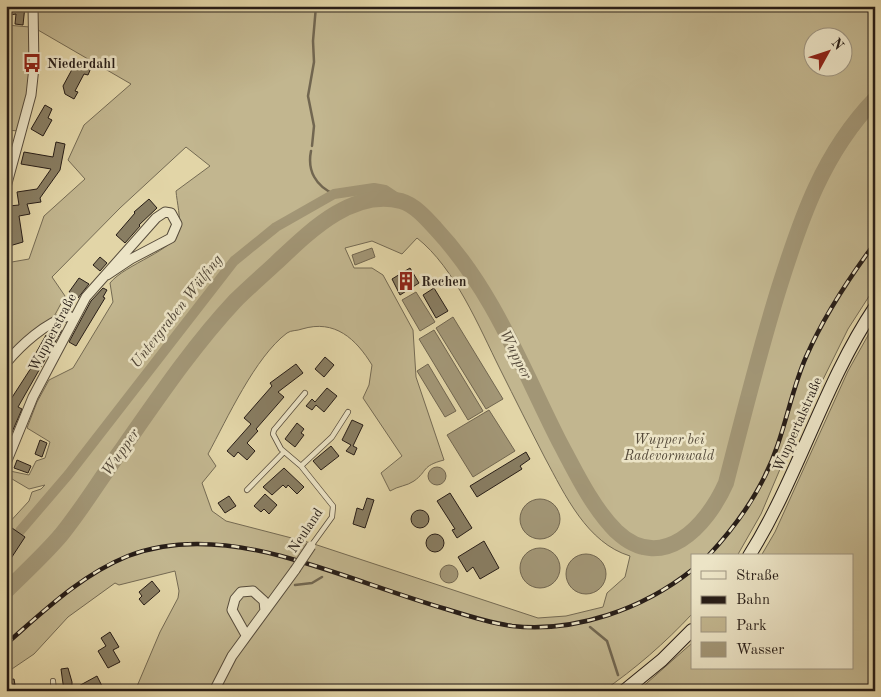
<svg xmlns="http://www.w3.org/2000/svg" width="881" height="697" viewBox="0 0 881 697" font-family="'Old Standard TT',serif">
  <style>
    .green { fill: #c2b68f; stroke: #746a53; fill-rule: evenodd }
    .water { fill: #a29676; stroke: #716650 }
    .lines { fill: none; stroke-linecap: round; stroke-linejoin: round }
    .stream { stroke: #716650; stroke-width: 2.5 }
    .canal { stroke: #a29676; stroke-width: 10 }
    .river { stroke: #a29676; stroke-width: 16 }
    .building { fill: #887d62; stroke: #271d17 }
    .service-casing { stroke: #564b3b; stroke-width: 6 }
    .minor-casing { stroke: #564b3b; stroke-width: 11 }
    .secondary-casing { stroke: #271d17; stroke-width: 14 }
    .service { stroke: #ece4c6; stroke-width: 4.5 }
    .minor { stroke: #ece4c6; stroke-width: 9 }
    .secondary { stroke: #ece4c6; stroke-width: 12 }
    .rail-casing { stroke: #271d17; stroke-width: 4.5 }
    .rail { stroke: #ece4c6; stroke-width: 2.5; stroke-dasharray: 8; stroke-linecap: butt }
    .minor-bridge-casing { stroke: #564b3b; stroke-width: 11; stroke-linecap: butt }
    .minor-bridge { stroke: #ece4c6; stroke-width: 9 }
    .labels { text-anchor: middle; stroke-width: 5; stroke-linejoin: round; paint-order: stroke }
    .poi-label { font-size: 14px; font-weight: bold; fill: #271d17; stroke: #ece4c6; text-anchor: start }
    .street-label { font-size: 14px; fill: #271d17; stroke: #ece4c6 }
    .park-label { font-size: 14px; font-style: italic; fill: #564b3b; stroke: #ece4c6 }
    .water-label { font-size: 15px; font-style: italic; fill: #524738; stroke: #ece4c6 }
  </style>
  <rect width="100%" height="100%" fill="#e2d5a7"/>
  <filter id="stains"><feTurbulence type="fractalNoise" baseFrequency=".004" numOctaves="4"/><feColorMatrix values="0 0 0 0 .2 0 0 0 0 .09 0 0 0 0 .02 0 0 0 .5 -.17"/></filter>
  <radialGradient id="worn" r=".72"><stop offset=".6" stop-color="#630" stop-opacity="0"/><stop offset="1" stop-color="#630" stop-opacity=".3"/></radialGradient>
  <path class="green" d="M37,6h838v281l-27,42 -59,119 -28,66 -24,42h-45v58c-27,29 -57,55 -89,77h-468l25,-59 18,-34 1,-7 -4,-20 -56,14 -4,-2 -47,34 -34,37 -28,19v-65l2,-4 -2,-2v-46l12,-19 -12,-7v-4l23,-25 3,-9 9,-3 4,-4 -16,4 -22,-13 3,-5 19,4 7,-14 9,-3 5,-16 -23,-14 10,-26 12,-22 24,-12 40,-66 -3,-19c15,-19 66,-33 69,-53 2,-12 -2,-27 -3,-39l34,-25 -24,-19 -66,61 -68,69 13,19 -16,30 -43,37v-100l23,-4 15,-43 41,-37 -17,-19 16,-35 47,-41 -93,-54zM814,38h30v30h-30zM417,238c38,30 62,89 83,131 15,30 30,60 45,89 20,37 42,85 85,98l-5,21 -18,16 -4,14 -37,9 -28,2 -227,-75 -85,-22 -14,-10 -10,-28 14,-17 -8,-12c19,-35 47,-97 79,-121 4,-3 10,-2 15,-4 33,-10 54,10 70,36l-3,20 -6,13 39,58 -21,17 9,18c8,-5 17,-5 24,-10 14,-10 7,-15 30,-21l-28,-83 -3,-47 -30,-55 -11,-7h-18l-9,-20 27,-7 30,13z
    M6,25l24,2v60l-11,44 -13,-1z
    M875,323v368h-237l54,-48v25h160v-112h-91l14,-24 73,-161z"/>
  <path class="water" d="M372,248l3,9 -20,8 -3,-10z
    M416,292l19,30 -15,9 -18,-31z
    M453,317l50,82 -17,10 -50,-81z
    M434,330l49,81 -15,9 -49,-81z
    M428,364l28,47 -11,6 -28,-46z
    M489,410l26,41 -42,26 -26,-42z
    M428 476a9 9 0 1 1 18 0a9 9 0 1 1-18 0Z
    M520 519a20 20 0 1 1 40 0a20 20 0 1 1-40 0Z
    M520 568a20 20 0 1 1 40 0a20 20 0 1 1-40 0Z
    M566 574a20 20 0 1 1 40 0a20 20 0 1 1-40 0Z
    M440 574a9 9 0 1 1 18 0a9 9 0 1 1-18 0Z"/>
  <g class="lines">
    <path class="stream" d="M312,146l2,-20 -6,-30 6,-34 -1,-21 3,-35
      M311,151c-4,20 5,35 23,43
      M642,553l1,-6
      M295,585l17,-2 10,-6
      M590,627l17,14 11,34"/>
    <path class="canal" d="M20,531l48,-56 166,-214 42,-34 58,-33 40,-6 11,2 18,12"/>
    <path class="river" d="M6,591c18,-18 38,-36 55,-56 22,-27 41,-59 62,-87 35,-50 70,-102 112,-147 13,-13 27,-25 41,-38 32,-30 76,-75 125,-62 14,4 26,18 35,28 57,61 86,139 123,212 16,30 33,66 57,90 46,44 91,-5 110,-48 17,-66 33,-131 53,-195 22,-70 44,-135 96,-189"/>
  </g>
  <path class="building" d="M10,6h15l-2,19 -8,-1 1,-10 -6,1z
    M76,62l15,6 -3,7 -4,-1 -9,17 3,1 -4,7 -9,-5 -2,-8z
    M45,105l7,4 -4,9 4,2 -9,16 -12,-7z
    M56,142l9,2 -5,26 -20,28 1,4 -14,2 3,10 -11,2 4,26 -17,5v-36l3,-1v-4l10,-1 -2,-13 20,-3 14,-20 -30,-5 3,-12 29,5z
    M149,199l8,9 -18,17 1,1 -15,17 -9,-8 19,-22 -1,-1z
    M100,257l7,6 -7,8 -7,-6z
    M410,268l9,15 -19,12 -8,-16z
    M79,278l10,6 -11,14 -9,-6z
    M103,288l4,2 -4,7 2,1 -29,48 -7,-4 22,-41z
    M434,288l14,23 -12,7 -13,-23z
    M58,327l4,3 -44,77 4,2 -16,37v-31l5,-16 20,-31 -3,-1 18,-32 2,1 3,-5z
    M325,357l9,8 -10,12 -9,-8z
    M296,364l7,9 -25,19 6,5 -28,32 2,2 -11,12 8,8 -8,9 -9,-8 -4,5 -7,-6 24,-27 -7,-6 28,-32 -2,-3z
    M327,388l10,8 -13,16 -8,-7 -4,5 -6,-4 6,-7 3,3z
    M352,420l11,5 -10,21 4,2 -3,7 -8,-4 5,-6 -9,-5z
    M297,423l7,6 -3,4 3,2 -9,12 -10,-8z
    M40,440l7,3 -5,14 -7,-3z
    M331,446l8,10 -18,14 -8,-9z
    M526,452l4,7 -10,7 2,3 -45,28 -7,-11z
    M17,460l14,6 -3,7 -14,-5z
    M284,468l20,19 -7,7 -9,-9 -2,3 -3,-3 -11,10 -9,-8z
    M450,493l22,35 -15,10 -5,-8 3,-1 -18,-28z
    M265,494l12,11 -8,9 -5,-5 -3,3 -7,-6z
    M229,496l7,10 -11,7 -7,-10z
    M367,498l7,2 -9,28 -12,-4 4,-16 6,2z
    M411 519a9 9 0 1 1 18 0a9 9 0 1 1-18 0Z
    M12,528l13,9 -19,29v-29z
    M426 543a9 9 0 1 1 18 0a9 9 0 1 1-18 0Z
    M484,541l15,27 -19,11 -7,-12 -6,5 -9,-15z
    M152,581l8,10 -16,14 -5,-6 3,-3 -3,-4z
    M110,632l9,15 -6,3 7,12 -12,6 -10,-17 8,-5 -5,-8z
    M68,668l4,14v9h-8l-3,-22z
    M97,676l5,10 -10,5 -3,-4 -14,1z
    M14,679l2,12h-10v-11z"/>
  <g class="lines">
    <g class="service-casing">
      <path id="service" d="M305,393l-31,37 -1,4 8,15 20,17 32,40 -1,11 -21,29
        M301,466l31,-29 16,-25
        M247,490l37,-38
        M53,681l1,10"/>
    </g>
    <g class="minor-casing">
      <path id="minor" d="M6,187l25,-92 3,-28 -1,-61
        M6,363c15,-18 40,-41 63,-47l4,3
        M6,463l27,-66 53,-100 70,-79 9,-6 6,1 6,11 -6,14 -40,21 -24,16
        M246,635l-14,-25 3,-11 6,-7 12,-1 11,10 1,10
        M214,691l18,-35 63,-86"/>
    </g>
    <g class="secondary-casing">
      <path id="secondary" d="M749,556c50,-80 74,-171 126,-249
        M624,691l38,-31 30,-30"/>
    </g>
    <use href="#service" class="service"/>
    <use href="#minor" class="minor"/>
    <use href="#secondary" class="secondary"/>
    <g class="rail-casing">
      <path id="rail" d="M708,556c31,-33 56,-69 70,-112 10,-29 16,-60 28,-87 18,-41 43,-79 69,-114
        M6,644c38,-33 75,-69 122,-88 49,-19 104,-13 153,0 56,15 110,37 165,53 22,7 44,14 66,17 63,7 131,-17 180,-56"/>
    </g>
    <use href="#rail" class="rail"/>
    <g class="minor-bridge-casing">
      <path id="minor-bridge" d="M295,570l16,-24"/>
    </g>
    <use href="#minor-bridge" class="minor-bridge"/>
  </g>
  <defs>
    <g id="bus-bare" transform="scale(1.5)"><path d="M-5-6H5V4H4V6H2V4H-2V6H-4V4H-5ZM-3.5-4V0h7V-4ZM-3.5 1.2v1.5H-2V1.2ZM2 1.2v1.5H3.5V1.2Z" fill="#8f2418" stroke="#ece4c6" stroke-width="2.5" paint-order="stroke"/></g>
    <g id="building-bare" transform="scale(1.5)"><path d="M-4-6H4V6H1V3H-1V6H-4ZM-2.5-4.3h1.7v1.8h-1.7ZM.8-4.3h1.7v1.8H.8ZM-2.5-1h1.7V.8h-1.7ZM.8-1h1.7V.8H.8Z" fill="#8f2418" stroke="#ece4c6" stroke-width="2.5" paint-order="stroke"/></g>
  </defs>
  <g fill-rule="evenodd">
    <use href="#bus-bare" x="32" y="63"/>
    <use href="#building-bare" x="406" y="281"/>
  </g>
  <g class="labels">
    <g class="poi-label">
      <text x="47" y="68">Niederdahl</text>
      <text x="421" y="286">Rechen</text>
    </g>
    <g class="street-label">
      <text transform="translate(52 332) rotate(-62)" y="5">Wupperstraße</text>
      <text transform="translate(797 424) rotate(-66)" y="5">Wuppertalstraße</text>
      <text transform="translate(305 530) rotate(-56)" y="5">Neuland</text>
    </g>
    <g class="park-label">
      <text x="669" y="444">Wupper bei<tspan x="669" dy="16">Radevormwald</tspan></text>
    </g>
    <g class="water-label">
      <text transform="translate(176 311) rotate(-52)" y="5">Untergraben Wülfing</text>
      <text transform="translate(516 354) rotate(63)" y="5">Wupper</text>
      <text transform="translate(120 452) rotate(-55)" y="5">Wupper</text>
    </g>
  </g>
  <rect width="881" height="697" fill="none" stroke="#e2d5a7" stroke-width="25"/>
  <rect x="8" y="8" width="866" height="682" fill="none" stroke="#271d17" stroke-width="2.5"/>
  <rect x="12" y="12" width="856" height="672" fill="none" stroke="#271d17"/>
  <rect x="691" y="554" width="162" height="115" fill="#ece4c6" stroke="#9d9480"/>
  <rect x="701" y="571" width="25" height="8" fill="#ece4c6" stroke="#9d9480"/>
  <text x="736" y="580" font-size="15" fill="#271d17">Straße</text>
  <rect x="701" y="596" width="25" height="8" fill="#271d17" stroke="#9d9480"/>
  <text x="736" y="604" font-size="15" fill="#271d17">Bahn</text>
  <rect x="701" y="617" width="25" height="15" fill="#c2b68f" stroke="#9d9480"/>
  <text x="736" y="630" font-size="15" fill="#271d17">Park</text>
  <rect x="701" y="642" width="25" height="15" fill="#a29676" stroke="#9d9480"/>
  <text x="736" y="654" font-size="15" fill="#271d17">Wasser</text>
  <g transform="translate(828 52) rotate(50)"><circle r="24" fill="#ece4c6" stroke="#9d9480"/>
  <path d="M0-4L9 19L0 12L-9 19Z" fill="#8f2418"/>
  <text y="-8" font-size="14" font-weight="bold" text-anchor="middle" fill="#271d17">N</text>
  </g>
  <rect width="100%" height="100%" filter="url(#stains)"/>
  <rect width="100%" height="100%" fill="url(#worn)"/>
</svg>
